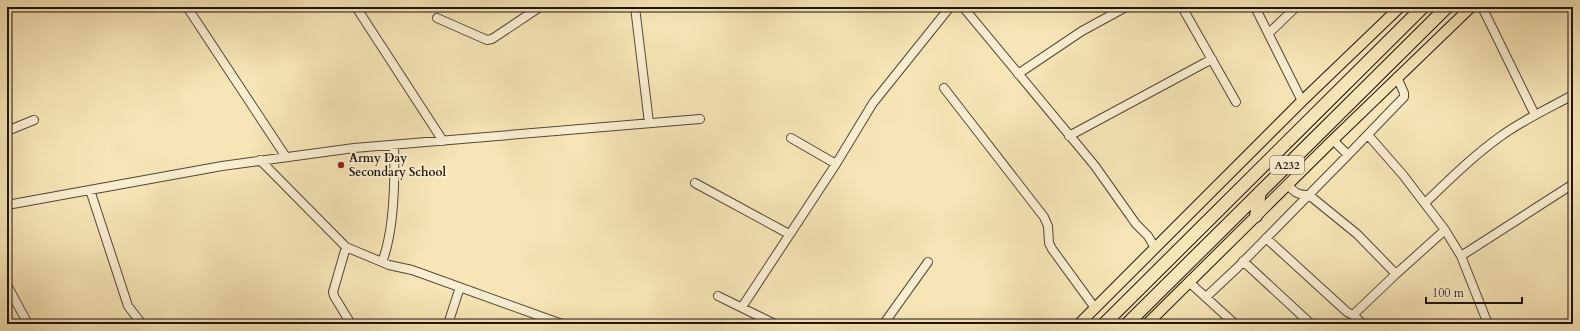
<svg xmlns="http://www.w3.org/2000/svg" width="1580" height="331" viewBox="0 0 1580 331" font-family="Cardo,serif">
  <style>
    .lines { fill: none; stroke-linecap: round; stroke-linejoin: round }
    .minor-casing { stroke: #534836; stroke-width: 10 }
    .major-casing { stroke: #1d140c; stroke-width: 12 }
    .highway-casing { stroke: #1d140c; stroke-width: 14 }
    .minor { stroke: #f9eed0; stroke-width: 8 }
    .major { stroke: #f6e5b6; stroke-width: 10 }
    .highway { stroke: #f6e5b6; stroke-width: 12 }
    .poi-dot { fill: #8f2418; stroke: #f9eed0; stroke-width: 1.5 }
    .labels { text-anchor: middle; stroke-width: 4; stroke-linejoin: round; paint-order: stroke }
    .shield { fill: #f9eed0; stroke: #5f5547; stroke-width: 1 }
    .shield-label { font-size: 11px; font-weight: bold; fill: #1d140c }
    .poi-label { font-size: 12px; font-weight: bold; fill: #1d140c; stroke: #f9eed0; text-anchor: start }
  </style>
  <rect width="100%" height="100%" fill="#f6e5b6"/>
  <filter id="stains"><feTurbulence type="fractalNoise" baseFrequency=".005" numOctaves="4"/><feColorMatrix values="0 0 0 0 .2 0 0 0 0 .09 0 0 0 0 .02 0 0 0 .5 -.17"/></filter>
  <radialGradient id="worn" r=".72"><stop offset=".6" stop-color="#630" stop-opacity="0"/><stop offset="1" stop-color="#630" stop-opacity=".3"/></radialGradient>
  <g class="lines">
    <g class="minor-casing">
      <path id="minor" d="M187,7l99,150
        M356,7l87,134
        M635,7l14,116
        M963,7l132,159 41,58 12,12 7,12
        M1182,7l54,95
        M1255,7l47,94
        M1482,7l53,108
        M437,18l50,22 5,-1 48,-32
        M1269,33l27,-26
        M1018,74l64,-43 44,-24
        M944,88l100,129 4,9 1,17 3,6 43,59
        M7,131l27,-11
        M1368,135l35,40 42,55 16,26 27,68
        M1069,136l143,-77
        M791,138l45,26
        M1348,155l56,-58v-4l-7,-16
        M260,160l86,87 43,18 23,5 150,54
        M695,183l94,51
        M1288,185c7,8 10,10 21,10l48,39 39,40
        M90,190l38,116 14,18
        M1425,203c24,-23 48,-47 76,-67 22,-16 48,-28 72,-41
        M7,205l215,-39 132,-18 346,-29
        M1266,238l81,74 6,3 10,9
        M346,247l-13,45 1,4 17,28
        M1461,256l112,-72
        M1243,261l68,63
        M382,262c13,-33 13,-82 12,-117
        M1189,282l46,42
        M7,285l21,39
        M718,296l57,28
        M1206,297l31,-29 111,-113 -15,-15
        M742,307l94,-143 37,-61 77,-96
        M1353,315l43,-41 49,-44
        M448,324l12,-37
        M885,324v-2l43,-60"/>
    </g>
    <g class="major-casing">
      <path id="major" d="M1079,324l223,-223 98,-94
        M1147,324l186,-184 138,-133"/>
    </g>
    <g class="highway-casing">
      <path id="highway" d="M1256,216l4,-24
        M1104,324l319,-317
        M1127,324l320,-317"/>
    </g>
    <use href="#minor" class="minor"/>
    <use href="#major" class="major"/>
    <use href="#highway" class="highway"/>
  </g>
  <circle class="poi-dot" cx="341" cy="165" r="4"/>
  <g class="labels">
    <rect class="shield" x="1270" y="156" width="34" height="18" rx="3"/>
    <g class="shield-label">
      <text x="1287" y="169">A232</text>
    </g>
    <g class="poi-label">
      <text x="349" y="162">Army Day<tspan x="349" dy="14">Secondary School</tspan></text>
    </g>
  </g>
  <rect width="1580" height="331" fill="none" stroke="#f6e5b6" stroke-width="24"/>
  <rect x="8" y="8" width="1564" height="315" fill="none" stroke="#1d140c" stroke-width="2"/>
  <rect x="12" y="12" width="1556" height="307" fill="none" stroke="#1d140c"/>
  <path d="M1426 297v6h96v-6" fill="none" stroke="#1d140c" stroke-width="2"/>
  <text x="1432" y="297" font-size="12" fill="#1d140c" stroke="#f9eed0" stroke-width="3" paint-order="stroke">100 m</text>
  <rect width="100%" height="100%" filter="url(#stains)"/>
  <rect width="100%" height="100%" fill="url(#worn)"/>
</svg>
